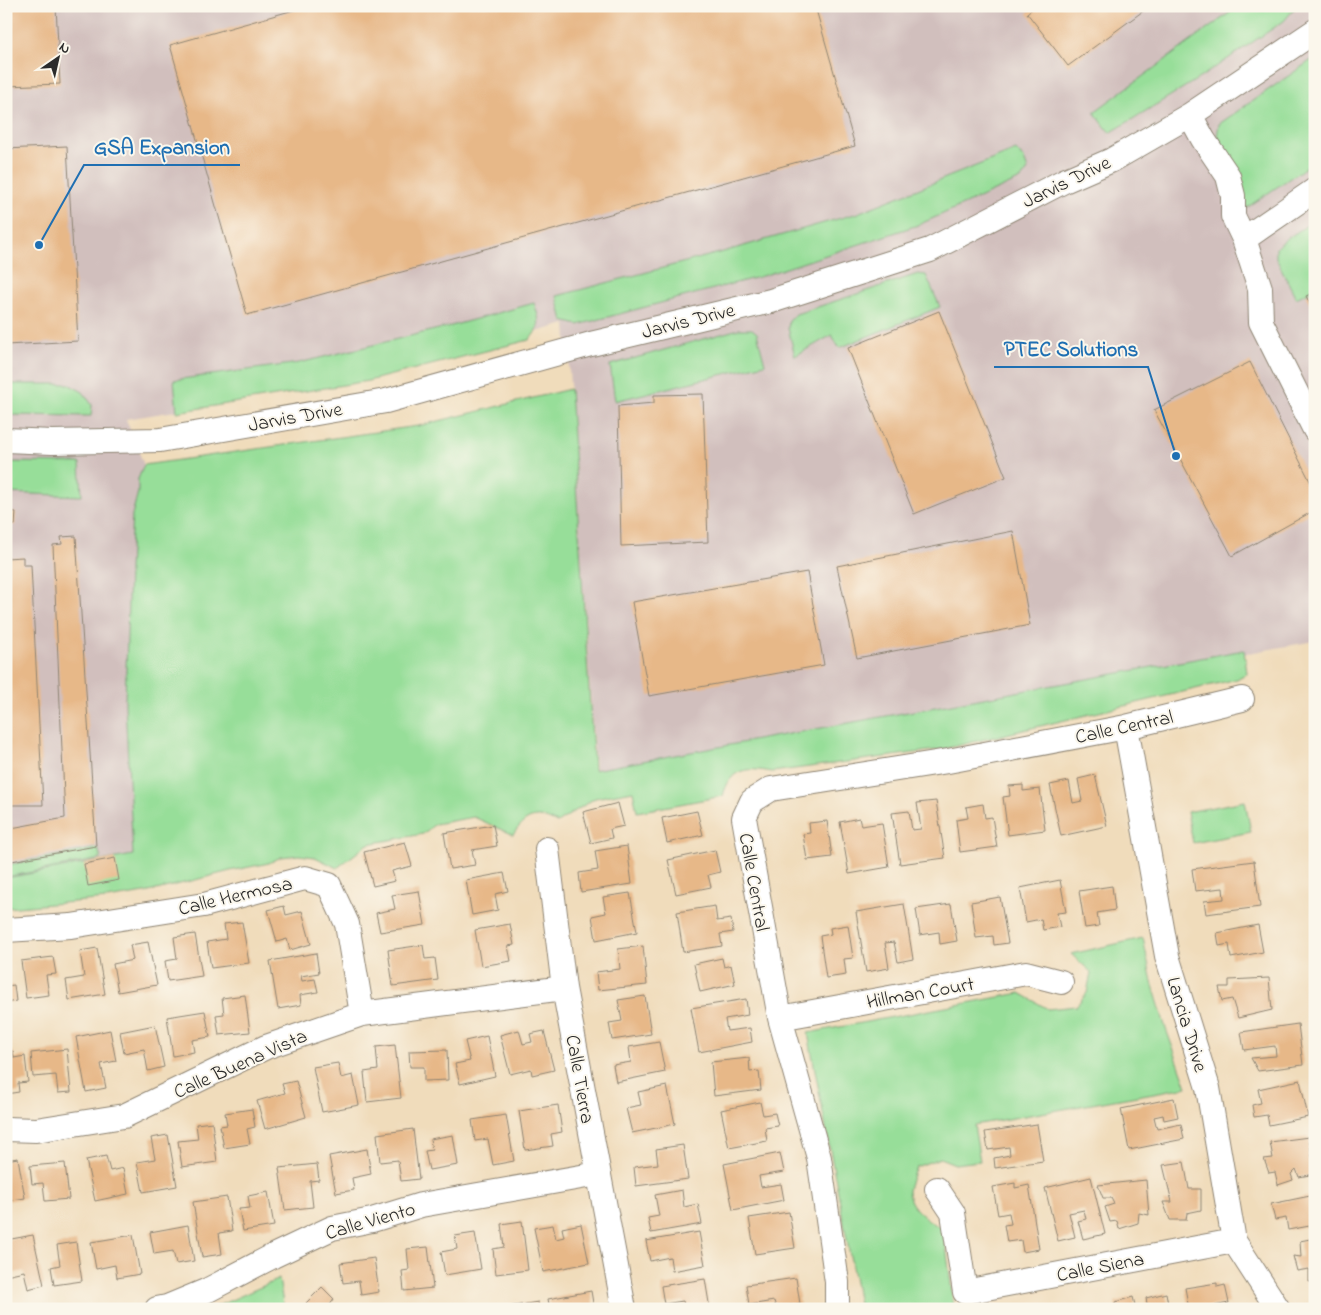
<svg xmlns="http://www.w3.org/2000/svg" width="1321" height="1315" viewBox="0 0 1321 1315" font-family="'Indie Flower',sans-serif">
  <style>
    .industrial { fill: #d1bfbd }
    .green { fill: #97de99; stroke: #618462 }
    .building { fill: #e7b888 }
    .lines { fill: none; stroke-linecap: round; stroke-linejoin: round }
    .minor-casing { stroke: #8e8473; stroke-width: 26 }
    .minor { stroke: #fff; stroke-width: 24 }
    .labels { text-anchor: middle; stroke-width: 4; stroke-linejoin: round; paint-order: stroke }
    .street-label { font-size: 20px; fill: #2b2b2b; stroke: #fbf7ec }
    .leader { fill: none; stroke: #1f6fb2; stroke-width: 2 }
    .callout-dot { fill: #1f6fb2; stroke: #fbf7ec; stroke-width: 2 }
    .callout-label { font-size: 21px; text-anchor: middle; font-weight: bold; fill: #1f6fb2; stroke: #fbf7ec; stroke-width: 4; stroke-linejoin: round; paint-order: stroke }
  </style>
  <rect width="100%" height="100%" fill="#fbf7ec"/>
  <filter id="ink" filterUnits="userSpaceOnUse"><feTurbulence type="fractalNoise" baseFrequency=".02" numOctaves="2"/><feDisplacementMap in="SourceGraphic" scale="10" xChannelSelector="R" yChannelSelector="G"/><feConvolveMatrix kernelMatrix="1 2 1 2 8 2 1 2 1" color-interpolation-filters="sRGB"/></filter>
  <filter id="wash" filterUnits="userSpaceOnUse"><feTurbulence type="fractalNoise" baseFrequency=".0096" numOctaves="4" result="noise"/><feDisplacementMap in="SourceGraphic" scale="20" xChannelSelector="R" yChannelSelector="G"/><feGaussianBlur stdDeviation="1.12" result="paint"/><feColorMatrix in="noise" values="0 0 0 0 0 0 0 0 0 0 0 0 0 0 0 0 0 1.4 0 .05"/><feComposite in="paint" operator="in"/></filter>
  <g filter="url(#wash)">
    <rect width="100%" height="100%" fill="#f0dcbb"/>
    <path class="industrial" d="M6,6h1309v635l-128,23 -591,117 -30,-457 -217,59 -223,36 18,46 -6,14v13l-6,23 -7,189 9,166 -128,24z"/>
    <path class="green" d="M1239,6h55v3l-10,12 -83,56 -91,56 -16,-21z
      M1313,59h2v102l-70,48 -3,-23 -5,-17 -20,-33 2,-12z
      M1016,150l8,9 4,11 -7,9 -103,46 -156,51 -184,49 -15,-4 -6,-25 166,-44 132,-38z
      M1315,220v69l-19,9 -20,-40v-10l9,-8z
      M918,274l8,1 14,32 -101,41 -7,-13 -37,21 -7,-28 1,-8 7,-6z
      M534,303c6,17 8,23 -5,37l-161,41 -191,31 -3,-32 125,-17 152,-37z
      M739,329h13l5,4 8,31 -150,37 -5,-36z
      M6,384h62l15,8 9,13 -1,11 -85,-1z
      M570,389l24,381 650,-120 3,23 -10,6 -293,70 -172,23c-26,-5 -42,-4 -49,24l-86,16 -4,-21 -38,7 -38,25c-20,-11 -32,-7 -44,12l-39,-18 -39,7 -12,10 -55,10 -31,24 -22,-11 -16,-2 -18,2 -12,6 -39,8 -85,22 -38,6 -101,9v-30l127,-23 -8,-151 4,-135 3,-54 6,-23v-13l6,-14 274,-39z
      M6,462l74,1 2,33 -76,-3z
      M1245,801l6,31 -58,11 -6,-31z
      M98,848l3,11 -95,18v-12z
      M1143,938l9,44 14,47 21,58 -213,38 6,36 -25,3 -15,-6 -24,9c-2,6 -7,16 -8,23 0,19 22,31 36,40l10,79h-94l-52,-276 212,-40 28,16 28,-3 11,-13 4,-21 -20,-18z
      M279,1279l5,30h-73z"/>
    <g id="blocks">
      <path class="building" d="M6,6h50l4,78 -54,2z
        M308,6h507l40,140 -608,169 -77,-270z
        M1035,6h115l-82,60 -41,-53z
        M67,146l11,195 -72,4v-196z
        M1315,292v22l-9,-18z
        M939,311l67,166 -92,37 -66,-166z
        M1250,362l65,129v19l-83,46 -78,-146z
        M703,394l5,148 -87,4 -3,-140 36,-3v-8z
        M6,511l10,1 -1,13h-9z
        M1013,531l17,94 -173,33 -20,-92z
        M76,536l20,310 -90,16v-33l59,-11 -12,-273 9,-1 -1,-7z
        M23,557v8h8l12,240h-37v-247z
        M807,572l17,93 -175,31 -17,-94z
        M1095,775l12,51 -46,10 -11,-51 19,-4 4,22 9,-2 -4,-22z
        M1023,785v6l17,-2 5,41 -37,5 -5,-38 7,-1 -1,-10z
        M936,801l9,57 -45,6 -8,-51 17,-2 3,19 9,-1 -4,-26z
        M618,803l6,23 -14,3 2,9 -21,5 -8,-31z
        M983,804l2,14 7,-1 5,30 -37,5 -4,-32 12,-2 -2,-11z
        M697,811l6,24 -36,8 -5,-25z
        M859,818l2,8 21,-3 7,44 -40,7 -9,-52z
        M827,821l5,36 -25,3 -4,-26 7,-1 -1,-10z
        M493,825l4,21 -25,4 3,15 -25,4 -6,-36z
        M405,842l7,24 -20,5 3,10 -22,5 -9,-34z
        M627,846l5,38 -51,8 -2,-19 19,-3 -3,-19z
        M715,850l5,22 -12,3 3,12 -35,7 -8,-34z
        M115,858l4,22 -31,6 -4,-22z
        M1254,861l6,46 -54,7 -2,-13 20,-2 -1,-11 -28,3 -3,-22z
        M504,873l4,18 -13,3 3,16 -26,5 -6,-35z
        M1060,880l6,32 -9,1 3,14 -17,3 -2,-11 -15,3 -6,-34z
        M1112,886l3,24 -18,3 2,13 -14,2 -6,-37z
        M419,891l6,34 -45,7 -4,-19 19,-4 -3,-14z
        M630,893l7,39 -41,8 -4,-24 14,-3 -3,-16z
        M1000,897l8,46 -14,2 -1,-9 -17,2 -5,-36z
        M904,904l9,55 -15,3 -4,-20 -9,1 4,25 -23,4 -10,-60z
        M951,904l6,37 -17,3 -1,-12 -19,3 -4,-26z
        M284,906l2,9 16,-4 9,33 -21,6 -3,-11 -10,3 -9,-32z
        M715,906l2,15 14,-2 2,13 -13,2 2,12 -39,6 -6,-40z
        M242,922l7,41 -38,5 -4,-26 19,-3 -2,-15z
        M510,924l4,21 -6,1 3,15 -30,5 -6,-36z
        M848,925l5,33 -9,1 2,16 -20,3 -6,-42 11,-2 -1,-6z
        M1258,925l5,27 -32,6 -2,-14 -10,2 -2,-13z
        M195,934l7,42 -34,5 -3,-20 12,-2 -3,-22z
        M148,942l9,43 -39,7 -5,-28 20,-4 -3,-15z
        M423,945l2,14 10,-1 3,22 -45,6 -5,-36z
        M643,946l4,39 -49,5 -2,-18 24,-3 -2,-20z
        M97,948l8,46 -36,6 -3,-20 18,-3 -4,-26z
        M316,953l3,20 -18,3 1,5 13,-2 3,13 -18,3 1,10 -23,4 -8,-48z
        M53,957l3,17 -10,1 3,20 -23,3 -5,-37z
        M722,958l2,9 7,-2 4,19 -35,8 -6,-28z
        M1269,978l3,32 -34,8 -6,-19 -10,2 -3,-14h10v-7z
        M14,985l2,16 -10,2v-17z
        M245,995l5,37 -31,3 -3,-20 8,-1 -2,-16z
        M645,996l6,38 -39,6 -3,-17 13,-2 -4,-21z
        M746,999l2,16 -23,4 2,12 23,-3 2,14 -53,10 -8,-44z
        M205,1011l5,26 -18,3 2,12 -21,4 -6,-39z
        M1298,1024l5,41 -45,6 -7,-13 25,-2 -1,-10 -31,4 -3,-18z
        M155,1025l9,42 -16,4 -4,-22 -20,4 -4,-21z
        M110,1030l6,31 -15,3 5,24 -20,4 -10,-55z
        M519,1030l4,14 9,-2 -2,-8 14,-3 10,39 -22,5 -1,-6 -21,5 -10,-39z
        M487,1036l8,40 -35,8 -5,-20 15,-3 -5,-20z
        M659,1042l6,30 -49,10 -3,-17 18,-3 -2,-15z
        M395,1045l6,53 -34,4 -3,-30 14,-2 -2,-23z
        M67,1049l4,43 -13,1 -2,-18 -23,2 -2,-24z
        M447,1050l1,30 -24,1v-14h-14l-1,-16z
        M13,1051l1,7 11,-2 3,26 -10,1 1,9 -13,2v-42z
        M749,1058l1,14 9,-1 2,19 -47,6 -3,-34z
        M338,1063l3,15 12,-3 6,30 -37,7 -9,-45z
        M1300,1080l8,37 -39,8 -2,-10 -13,2 -2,-12 9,-2 -3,-14z
        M296,1081l10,36 -41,12 -8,-28 28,-8 -3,-9z
        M667,1086l8,38 -43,9 -6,-25 15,-3 -3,-13z
        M1174,1098l4,19 -14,3 -1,-5 -9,2 3,12 24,-5 3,15 -55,11 -8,-41z
        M760,1102l3,13 12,-2 3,13 -13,2 2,13 -38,7 -8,-38z
        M558,1105l4,27 -11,2 2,12 -28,4 -6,-39z
        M252,1109l3,18 -8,2 3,15 -26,4 -4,-22 7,-1 -2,-12z
        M506,1115l8,46 -21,4 -5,-26 -13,2 -3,-21z
        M212,1122l5,40 -35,5 -4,-26 20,-2 -2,-15z
        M1037,1124l6,37 -48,7 -1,-10 16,-3 -1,-8 -21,3 -3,-18z
        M413,1129l6,50 -18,2 -3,-21 -18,2 -3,-28z
        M168,1135l9,51 -34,6 -6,-30 18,-3 -4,-21z
        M453,1135l5,30 -29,5 -4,-19 7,-1 -2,-11z
        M1309,1137l6,37 -16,3 -3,-8 -5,5 2,6 -15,5 -3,-13 -6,1 -5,-14 9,-1 -3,-16z
        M683,1145l5,34 -52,7 -2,-19 24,-3 -2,-15z
        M367,1149l4,25 -19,4 2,12 -18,3 -7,-37z
        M780,1153l4,19 -25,4 2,11 20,-3 3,16 -51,10 -9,-46z
        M106,1156l4,15 13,-3 5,26 -33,7 -9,-41z
        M18,1158l7,40 -19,3v-41z
        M1184,1162l5,27h12v21l-14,3 -1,7h-16l-7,-18h9l-9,-37z
        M65,1163l4,36 -24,2 -2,-18 -11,1 -2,-18z
        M317,1164l2,16 -9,1 3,26 -28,3 -6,-42z
        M1091,1177l14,57 -22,5 -5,-18 8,-2 -2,-9 -15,3 6,24 -17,4 -13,-53z
        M1146,1180l3,35 -10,-2 -1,10 -19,6 -2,-8 -7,1 -5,-15 9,-3 -3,-6h-8l-5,-13z
        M1015,1183v5l14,-3 10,64 -16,3 -2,-12 -14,2 -3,-17 7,-1 -2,-11 -11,2 -5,-28z
        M682,1190l2,17 14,-3 4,20 -51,9 -3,-15 11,-2 -4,-21z
        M268,1192l6,34 -31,5 -4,-22 11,-1 -2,-12z
        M1315,1195v30l-27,5 -2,-12 -11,2 -4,-16z
        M227,1197l5,34 -13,2 3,21 -20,3 -9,-55z
        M789,1212l6,36 -40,6 -6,-36z
        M522,1221l6,49 -32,4 -3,-25 11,-2 -3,-23z
        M581,1224l8,39 -46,9 -9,-44 19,-3 3,14 8,-2 -2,-9z
        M188,1225l6,36 -18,3 -3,-13 -19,3 -4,-22z
        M699,1232l6,33 -33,6 -2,-14 -20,4 -4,-20z
        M475,1233l6,36 -36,6 -4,-23 16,-3 -2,-13z
        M33,1235l11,50 -16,4 -4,-18 -18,4v-35z
        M133,1235l7,39 -23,4 -2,-13 -19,4 -5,-27z
        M1315,1238v43l-6,1v-13l-12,2 -4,-15 8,1 -1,-16z
        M76,1242l6,39 -28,4 -3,-18 9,-2 -3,-20z
        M428,1247l5,41 -29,3 -2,-20 7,-1 -2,-21z
        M374,1258l5,34 -18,3 -2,-14 -16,2 -3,-20z
        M796,1278l4,26 -24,3 -2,-6 -25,4 -3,-20z
        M705,1279l5,30h-25l-2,-8 -19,3 -3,-18z
        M1217,1283v4l8,-2 4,18 -31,6h-9l-4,-21z
        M322,1287l12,12 -4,6 3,4h-22l-5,-6z
        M591,1291l3,18h-44l-2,-10z
        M1166,1293l3,16h-21l-2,-11z
        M1133,1297l3,12h-20l-1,-7z
        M538,1302l1,7h-36l-1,-1z"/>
    </g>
  </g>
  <g filter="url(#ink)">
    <use href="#blocks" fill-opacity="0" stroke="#8e8473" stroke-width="1"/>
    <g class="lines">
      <g class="minor-casing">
        <path id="minor" d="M1190,115l13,24 25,37 5,20v20l11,23 16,49 1,34 54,108
          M1244,239l71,-49
          M6,440l46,2 108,-2 226,-39 205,-57 180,-43 159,-51 134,-69 48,-21 78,-45 125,-84
          M1126,727l41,229 41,132 26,153 44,68
          M547,849l17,139 60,321
          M6,930l65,-4 133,-21 101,-27 24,7 18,39 15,90
          M780,1018l246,-45 35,9
          M6,1129l30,1 88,-14 142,-69 96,-33 202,-26
          M937,1189l16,24 12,79 269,-51
          M157,1309l10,-2 41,-17 65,-34 59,-28 40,-8 49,-15 177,-31
          M837,1309v-27l-18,-124 -39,-140 -36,-200 8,-17 19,-12 177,-28 178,-34 116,-28"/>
      </g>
      <use href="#minor" class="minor"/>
    </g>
  </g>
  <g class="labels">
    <g class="street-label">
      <text transform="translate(1066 181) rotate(-26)" y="7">Jarvis Drive</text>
      <text transform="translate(688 320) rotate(-14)" y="7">Jarvis Drive</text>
      <text transform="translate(295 416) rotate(-10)" y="7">Jarvis Drive</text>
      <text transform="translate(1124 726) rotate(-12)" y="7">Calle Central</text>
      <text transform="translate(755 882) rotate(80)" y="7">Calle Central</text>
      <text transform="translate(235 895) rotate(-13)" y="7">Calle Hermosa</text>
      <text transform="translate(920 992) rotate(-10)" y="7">Hillman Court</text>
      <text transform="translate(1188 1024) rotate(73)" y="7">Lancia Drive</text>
      <text transform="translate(240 1063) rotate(-24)" y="7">Calle Buena Vista</text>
      <text transform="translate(581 1079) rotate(80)" y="7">Calle Tierra</text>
      <text transform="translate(370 1220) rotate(-16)" y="7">Calle Viento</text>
      <text transform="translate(1100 1266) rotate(-11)" y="7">Calle Siena</text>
    </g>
  </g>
  <path class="leader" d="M39 245L84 165H240M1176 456L1148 367H994"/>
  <g class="callout-dot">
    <circle cx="39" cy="245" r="5"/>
    <circle cx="1176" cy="456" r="5"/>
  </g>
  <g class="callout-label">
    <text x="162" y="154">GSA Expansion</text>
    <text x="1071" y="356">PTEC Solutions</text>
  </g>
  <rect width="1321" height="1315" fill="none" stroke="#fbf7ec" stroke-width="25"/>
  <g transform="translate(58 58) rotate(34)" stroke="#fbf7ec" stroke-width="4" paint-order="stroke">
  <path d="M0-4L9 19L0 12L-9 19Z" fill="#2b2b2b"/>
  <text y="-8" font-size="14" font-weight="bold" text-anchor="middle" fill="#2b2b2b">N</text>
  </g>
</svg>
